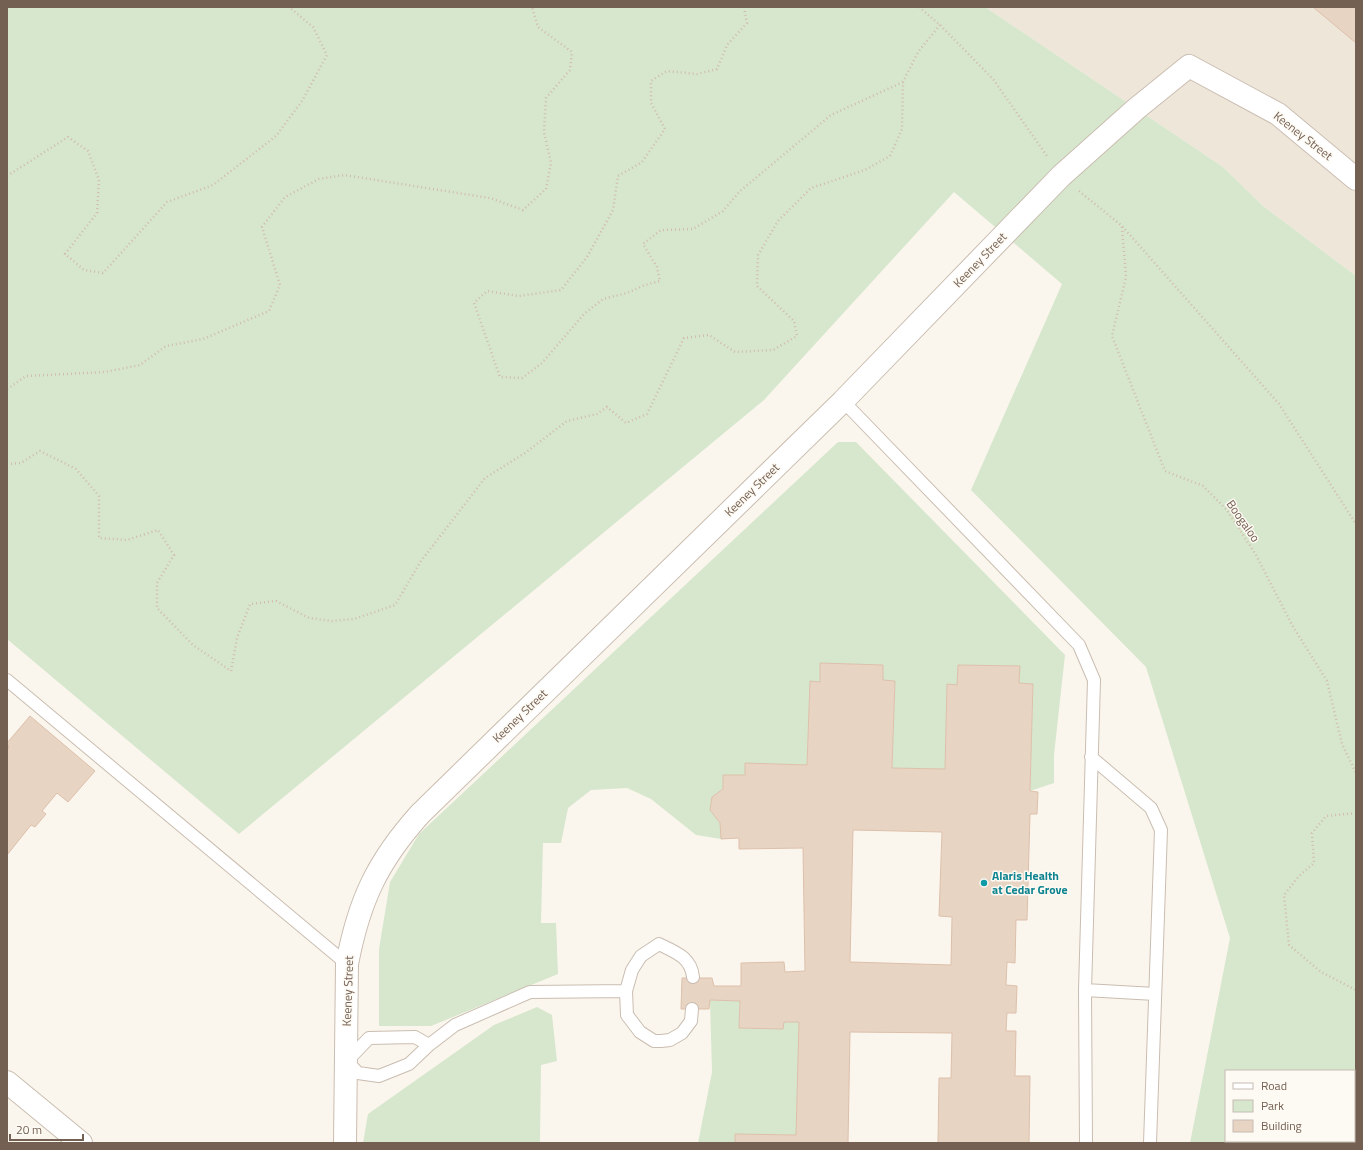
<svg xmlns="http://www.w3.org/2000/svg" width="1363" height="1150" viewBox="0 0 1363 1150" font-family="'Titillium Web',sans-serif">
  <style>
    .residential { fill: #efe6da }
    .green { fill: #d6e7cd; fill-rule: evenodd }
    .building { fill: #e8d4c3; stroke: #ddc0ab; fill-rule: evenodd }
    .lines { fill: none; stroke-linecap: round; stroke-linejoin: round }
    .service-casing { stroke: #cabdb1; stroke-width: 14 }
    .minor-casing { stroke: #cabdb1; stroke-width: 24 }
    .tertiary-casing { stroke: #cabdb1; stroke-width: 24 }
    .path { stroke: #d2bcab; stroke-width: 2.5; stroke-dasharray: 1 3; stroke-linecap: butt }
    .service { stroke: #fff; stroke-width: 12 }
    .minor { stroke: #fff; stroke-width: 22 }
    .tertiary { stroke: #fff; stroke-width: 22 }
    .culture-dot { fill: #0f9aa8; stroke: #fdfaf4; stroke-width: 1.5 }
    .labels { text-anchor: middle; stroke-width: 3; stroke-linejoin: round; paint-order: stroke }
    .street-label { font-size: 12px; fill: #746052; stroke: #fdfaf4 }
    .culture-label { font-size: 12px; font-weight: bold; fill: #0d838f; stroke: #fdfaf4; text-anchor: start }
  </style>
  <rect width="100%" height="100%" fill="#fbf6ed"/>
  <path class="residential" d="M985,7h371v269l-93,-70 -40,-39z"/>
  <path class="green" d="M7,7h978l238,160 40,39 93,70v867h-166l40,-205 -84,-271 -175,-177 91,-206 -108,-92 -190,208 -525,434 -232,-195zM1226,1071h128v70h-128z
    M838,442h18l209,213 -11,100v28l-24,8 3,-107 -14,-1v-17l-61,-1 -1,20h-10l-2,84 -53,-1 3,-87 -12,-1v-15l-63,-2v19h-10l-3,83 -61,-2 -1,12h-22v14l-11,8 -2,13 10,13 1,16 -25,-4 -45,-36 -24,-11 -36,2 -23,18 -7,35h-18l-2,80h15l2,51 -127,52h-52v-77l11,-67 29,-48z
    M710,1000l30,1 -1,27 44,1 1,-7h15l-3,113 -60,-1 -1,9h-37l14,-71z
    M537,1007l15,8 5,46 -16,4 -1,77 19,1h-196l5,-29 126,-89z"/>
  <path class="building" d="M1313,7h43v36z
    M820,663l63,2v15l12,1 -3,87 53,1 2,-85 10,1 1,-20 62,1 -1,17 14,1 -3,107 8,1 -1,22h-7l-3,106h-11l-1,43 -8,-1 -1,23 11,1 -1,27h-9l-1,18h10l-1,45h15l-1,67h-91l1,-65h12l1,-45 -102,-1 -2,111h-113v-9l61,1 3,-113h-15l-1,7 -44,-1 1,-27 -30,-1 -1,9h-28l1,-31h30l2,8h27v-23l43,-1 1,10 20,-1 -2,-123 -64,1v-11l-18,1 -1,-16 -10,-13 2,-13 11,-8v-14h22v-12l62,2 3,-84 10,1zM853,830l89,2 -3,84 13,1 -1,48 -101,-3z
    M30,716l65,55 -27,31 -11,-9 -15,18 4,3 -11,13 -4,-2 -24,30v-105l2,-2 -2,-5z"/>
  <g class="lines">
    <g class="service-casing">
      <path id="service" d="M843,401l236,244 15,35 -9,310 1,153
        M7,680l340,284
        M1091,757l60,51 10,22 -11,313
        M1085,990l70,4
        M692,1009l-1,12 -9,12 -12,7 -9,1h-7l-14,-9 -13,-17 -1,-24 6,-21 9,-14 18,-12c16,8 32,13 34,33
        M415,1037l14,8 -20,19 -30,12 -21,-3 -11,-12 22,-23z
        M429,1045l26,-20 75,-33 96,-1"/>
    </g>
    <g class="minor-casing">
      <path id="minor" d="M345,1143l2,-179c12,-63 30,-102 73,-150l423,-413 218,-225 75,-67 53,-43 89,48 78,65"/>
    </g>
    <g class="tertiary-casing">
      <path id="tertiary" d="M7,1082l74,61"/>
    </g>
    <path class="path" d="M744,7l3,16 -20,22 -10,24 -20,5 -30,-3 -16,10v22l14,26 -23,33 -24,14 -5,34 -26,47 -26,33 -42,6 -32,-5 -13,12 26,74 22,1 20,-15 42,-49 19,-15 24,-6 18,-8 15,-4 -3,-14 -14,-23 18,-14 32,-1 30,-18 16,-19 92,-77 72,-33
      M919,7l21,18 53,54 54,77
      M7,176l61,-39 20,14 11,29 -2,33 -32,41 19,16 19,3 64,-71 46,-17 63,-49 26,-35 25,-46 -14,-28 -24,-20
      M1079,191l43,35 157,178 77,120
      M1122,227l4,50 -14,59 53,135 38,15 24,24 29,45 36,70 35,56 15,63 14,29
      M7,389l19,-13 79,-4 35,-7 26,-19 37,-7 66,-28 11,-26 -18,-58 23,-30 34,-18 25,-4 146,23 33,12 23,-21 5,-26 -7,-31 2,-34 24,-28 2,-18 -34,-25 -6,-20
      M7,464l14,-1 19,-12 36,18 23,27v42l28,2 31,-10 16,25 -17,28v25l36,37 38,26 6,-33 13,-34 26,-3 33,17 23,3 22,-2 41,-14 26,-44 64,-83 40,-25 42,-32 30,-7 10,-7 19,16 21,-9 37,-76 25,-3 26,17 38,-2 24,-14 -3,-15 -37,-35 1,-31 20,-34 33,-33 54,-18 25,-14 12,-27 1,-47 15,-30 22,-27
      M1356,813l-30,3 -14,17 2,30 -15,13 -15,19 5,50 32,27 35,18
      M1354,1106l2,-3
      M1342,1141l1,2"/>
    <use href="#service" class="service"/>
    <use href="#minor" class="minor"/>
    <use href="#tertiary" class="tertiary"/>
  </g>
  <circle class="culture-dot" cx="984" cy="883" r="4"/>
  <g class="labels">
    <g class="street-label">
      <text transform="translate(1303 136) rotate(38)" y="4">Keeney Street</text>
      <text transform="translate(980 260) rotate(-46)" y="4">Keeney Street</text>
      <text transform="translate(752 490) rotate(-44)" y="4">Keeney Street</text>
      <text transform="translate(1243 521) rotate(55)" y="4">Boogaloo</text>
      <text transform="translate(520 716) rotate(-44)" y="4">Keeney Street</text>
      <text transform="translate(348 991) rotate(-88)" y="4">Keeney Street</text>
    </g>
    <g class="culture-label">
      <text x="992" y="880">Alaris Health<tspan x="992" dy="14">at Cedar Grove</tspan></text>
    </g>
  </g>
  <rect width="1363" height="1150" fill="none" stroke="#746052" stroke-width="16"/>
  <rect x="1225" y="1070" width="130" height="72" fill="#fdfaf4" stroke="#c6bcb3"/>
  <rect x="1233" y="1083" width="20" height="6" fill="#ffffff" stroke="#c6bcb3"/>
  <text x="1261" y="1090" font-size="12" fill="#746052">Road</text>
  <rect x="1233" y="1100" width="20" height="12" fill="#d6e7cd" stroke="#c6bcb3"/>
  <text x="1261" y="1110" font-size="12" fill="#746052">Park</text>
  <rect x="1233" y="1120" width="20" height="12" fill="#e8d4c3" stroke="#c6bcb3"/>
  <text x="1261" y="1130" font-size="12" fill="#746052">Building</text>
  <path d="M10 1134v6h73v-6" fill="none" stroke="#746052" stroke-width="2"/>
  <text x="16" y="1134" font-size="12" fill="#746052" stroke="#fdfaf4" stroke-width="3" paint-order="stroke">20 m</text>
</svg>
